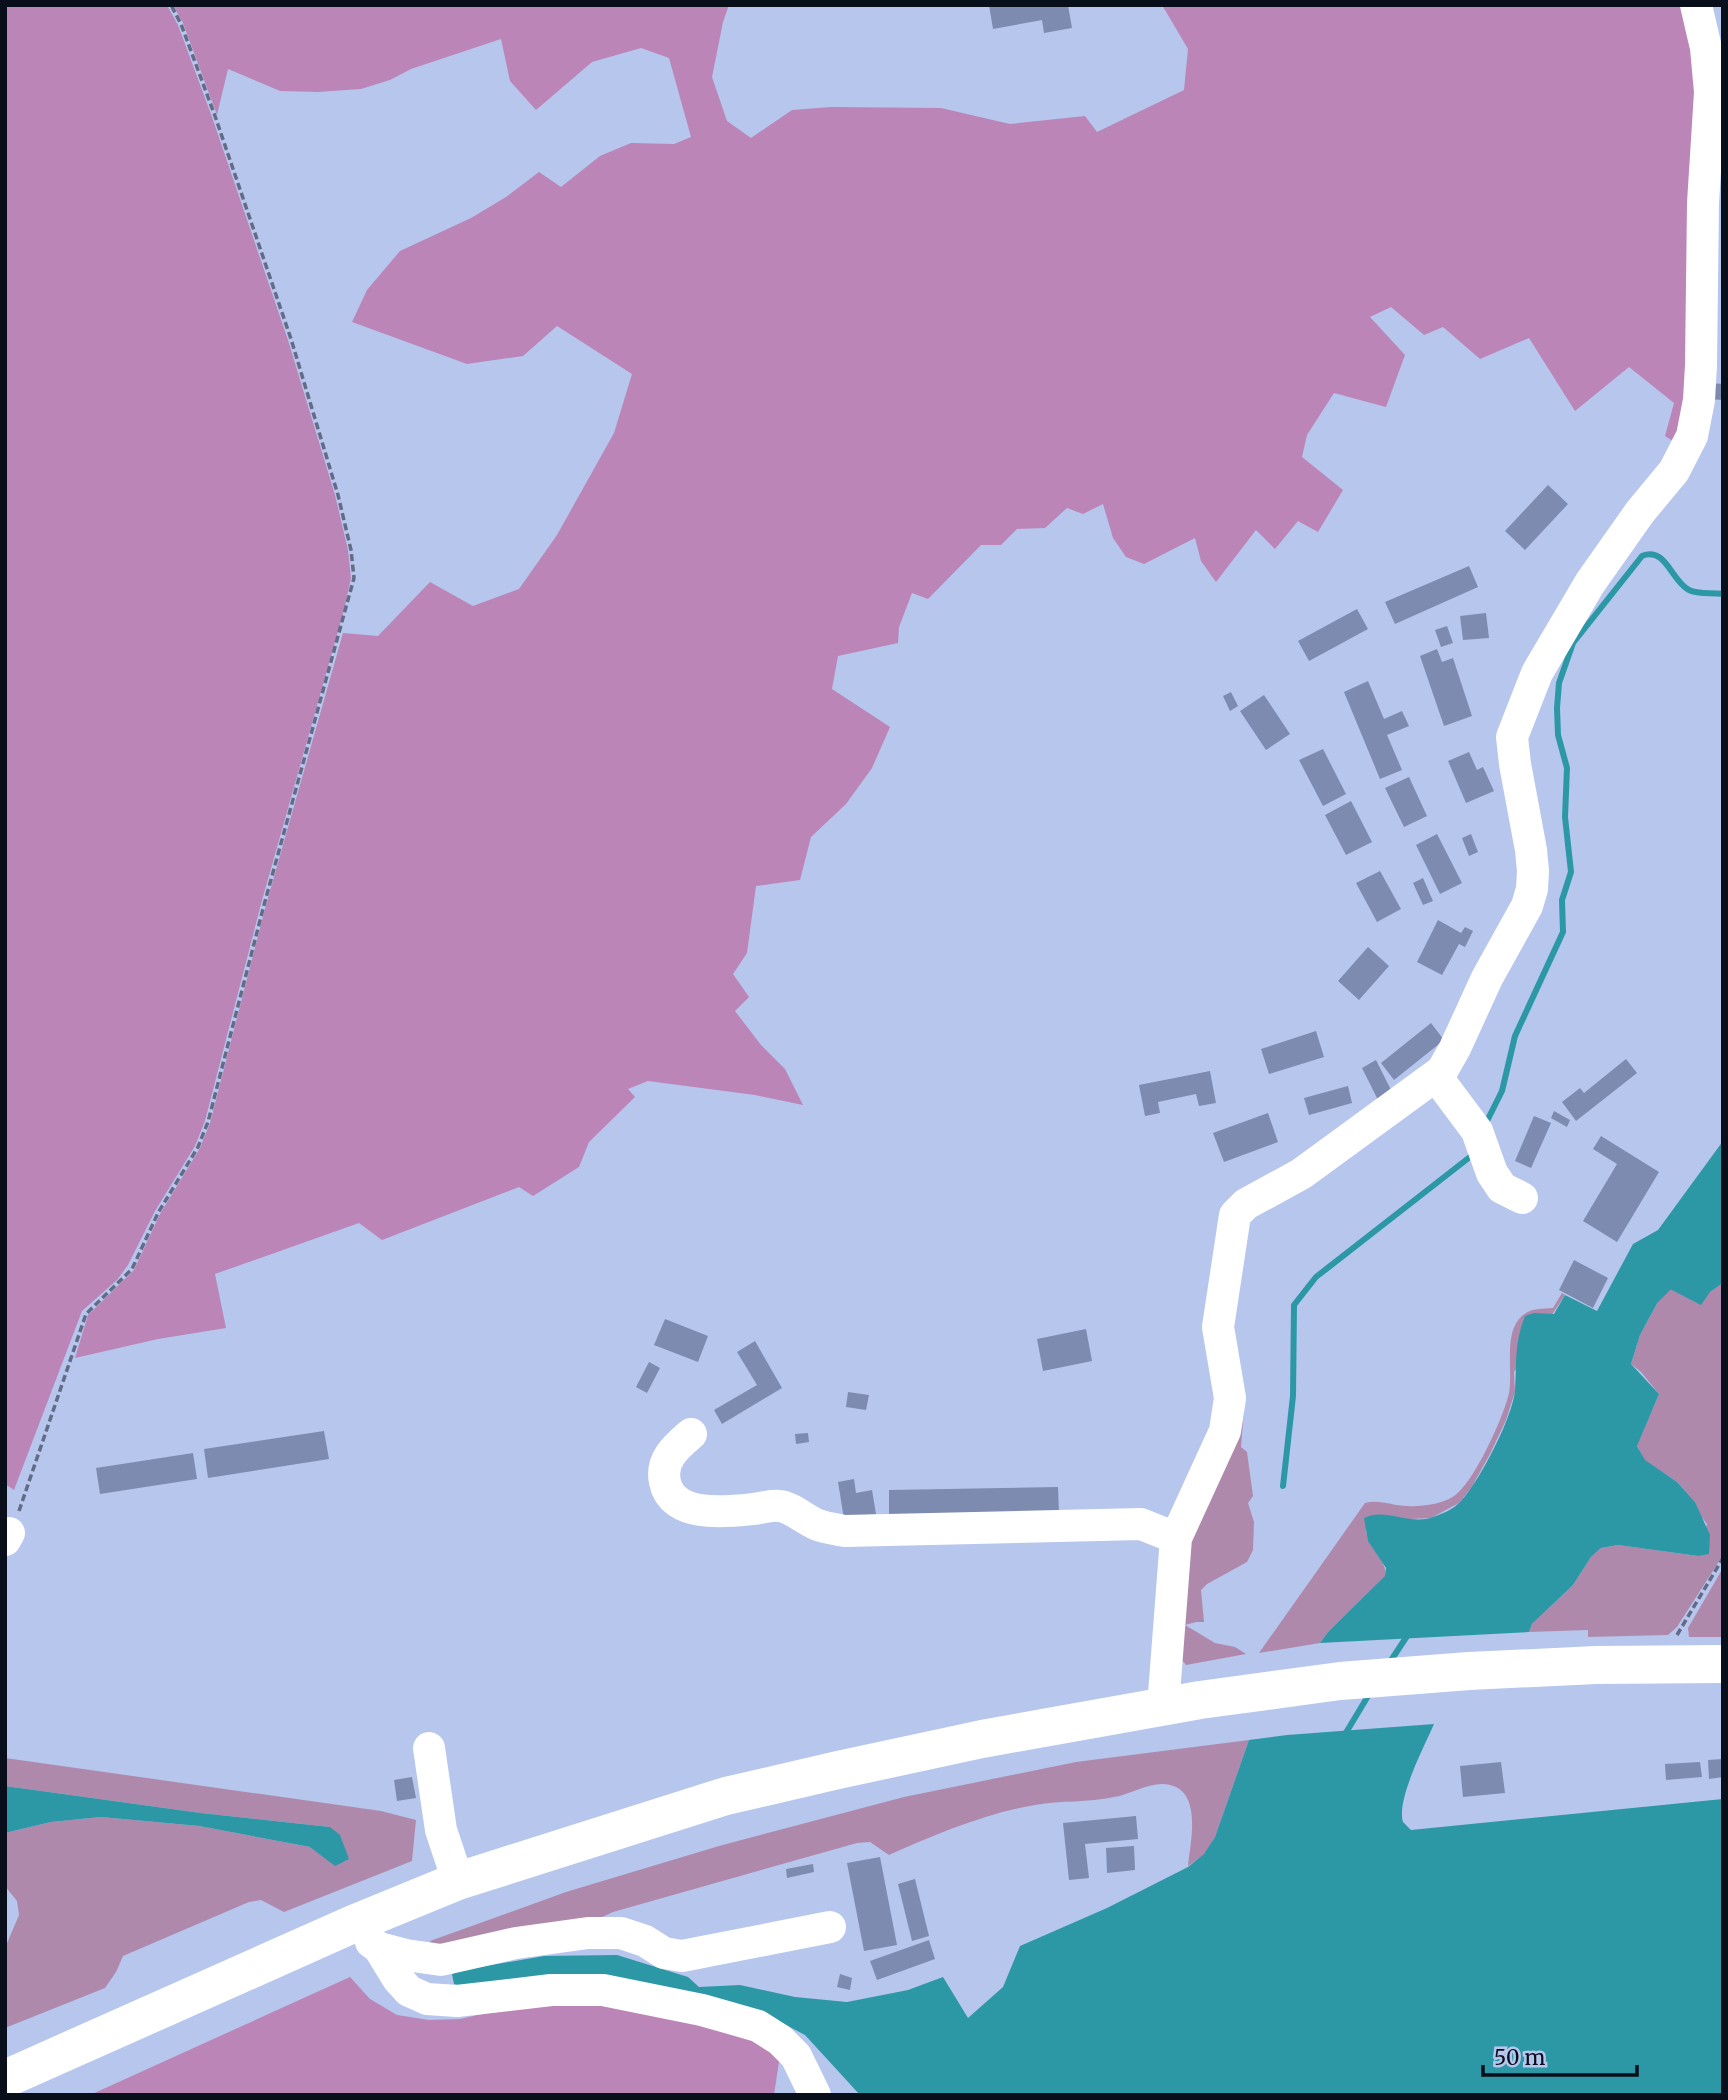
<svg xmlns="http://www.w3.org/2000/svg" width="1728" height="2100" viewBox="0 0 1728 2100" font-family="Merriweather,serif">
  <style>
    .green { fill: #af89ac }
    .forest { fill: #bb85b8 }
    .water { fill: #2c98a6 }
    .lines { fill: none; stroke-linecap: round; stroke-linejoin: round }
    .stream { stroke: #2c98a6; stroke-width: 6 }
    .building { fill: #7c8baf }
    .path { stroke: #626c87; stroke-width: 3.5; stroke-dasharray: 7 3.5; stroke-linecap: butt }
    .minor { stroke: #fff; stroke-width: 32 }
    .highway { stroke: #fff; stroke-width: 38 }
  </style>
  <rect width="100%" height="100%" fill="#b7c6ed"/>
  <path class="green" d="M1723,1283v272l-46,72 -9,8 -80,2v-7l-59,2 3,-8 41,-39 18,-28 10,-9 17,-3 80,11 9,-32 -7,-9 -5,-13 -18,-20 -33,-22 -7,-15 22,-51 -18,-22 -10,-8 9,-29 26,-48 44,5z
    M1562,1293l3,2 -51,77 1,20 -9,28 -16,34 -19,34 -12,15 -28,15 -21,1 -44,9c0,19 20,29 20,48l-58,56 -8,11 -61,10 106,-150c14,-4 28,3 42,3 14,1 36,-2 47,-10 20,-13 50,-80 55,-103 4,-21 -5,-56 10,-74 9,-11 21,-10 34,-11z
    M1244,1409l-3,38 6,5 6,44 -5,7 6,19 -1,28 -6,12 -40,22 -6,6 3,32h-8l-11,3 30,18 20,4 11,7 -60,11 -5,-6 4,-119z
    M1723,1568v69h-34l-1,-9z
    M1249,1740l-34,97 -10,17 -17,12c2,-22 13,-66 -12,-79 -20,-10 -43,7 -62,10 -26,6 -53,3 -79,8 -49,8 -101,30 -146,50l-19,-13 -13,1 -244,69 -32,15 -148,21 -3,-7 136,-49 153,-46 185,-49 172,-35z
    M5,1758l376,53 35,9 -4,41 -128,51 -23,-12 -12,2 -126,54 -7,16 -11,16 -100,40v-80l14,-33 -2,-14 -12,-15v-53l46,-11 50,-5 98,9 111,21 20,-20 -129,-14 -196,-27z"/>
  <path class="forest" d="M5,5h162l11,20 34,92 76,223 47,155 13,55 3,28 -7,32 -83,294 -56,217 -10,25 -40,65 -27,54 -11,15 -35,31 -68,179 -9,-6z
    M173,5h556l-6,17 -11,55 15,44 24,17 41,-28 39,-3 110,1 69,16 75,-8 12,16 87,-42 4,-41 -26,-44h531l9,44 -20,398 -17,-11 9,-33 -45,-36 -54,44 -46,-73 -49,21 -37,-32 -19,8 -33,-28 -21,10 35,38 -19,52 -52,-14 -27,42 -5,22 41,33 -25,42 -20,-11 -23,28 -19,-19 -40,52 -15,-21 -6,-23 -51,26 -18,-7 -13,-19 -10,-34 -20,10 -16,-6 -22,20 -28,1 -16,16h-20l-53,54 -16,-6 -13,34 -1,16 -60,13 -6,33 58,38 -18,41 -26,36 -35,33 -11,43 -44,6 -9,67 -14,21 16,23 -14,14 26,34 24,24 18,36 -48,-10 -107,-14 -20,8 7,8 -46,45 -10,25 -46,29 -14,-9 -137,53 -23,-17 -144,51 11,54 -68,11 -83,19 13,-43 46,-45 26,-56 40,-66 10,-25 56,-218 77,-272 35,3 52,-54 43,24 46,-17 38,-54 57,-102 18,-59 -75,-48 -34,30 -56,8 -115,-42 15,-32 33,-39 71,-33 35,-21 33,-25 22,15 39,-31 31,-13 43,1 17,-7 -22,-79 -28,-10 -49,14 -56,48 -26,-29 -9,-42 -90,30 -21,11 -29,9 -43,3 -38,-1 -52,-22 -11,46 -34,-92z
    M350,1977l20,22 27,16 32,5 31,-1 62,-14 95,-2 120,27 43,25 -6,40h-684z"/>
  <path class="water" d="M1723,1141v142l-13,9 -9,13 -35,-18 -26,48 -9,29 28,30 -22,52 8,14 32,22 18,20 15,33 -1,19 -11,2 -80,-11 -17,3 -10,9 -18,28 -41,39 -3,8 -209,11 8,-11 57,-56 1,-8 -18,-27 -4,-23c21,-11 46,8 69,-1 9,-3 21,-8 28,-16 18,-19 52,-84 54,-111 2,-28 -1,-46 10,-74l9,-3 20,1 11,-19 32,16 36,-67 25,-14z
    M1434,1724c-9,21 -38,76 -31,98 1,1 7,7 8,8l312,-31v296h-863l-55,-60 -46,-24 -293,-23 -12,-4 -2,-10 10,-4 82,-14 73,-1 71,22 11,10 41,-2 55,12 52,5 61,-12 35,-13 25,41 35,-31 17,-41 87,-38 81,-41 16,-13 11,-17 34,-97 38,-5z
    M5,1786l196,27 129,14 10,8 9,24 -14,7 -25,-19 -111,-21 -98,-9 -50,5 -46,11z"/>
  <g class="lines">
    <path class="stream" d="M1485,1125l17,-34 13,-55 48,-104 -1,-32 9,-28 -6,-55 2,-49 -9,-33 -1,-27 2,-25 14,-40 69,-87c24,-10 29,25 47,34 10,5 23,2 34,4
      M1656,1300l17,-17
      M1283,1486l10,-90 1,-91 22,-28 159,-124
      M1388,1665l21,-32
      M1344,1736l27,-45"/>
  </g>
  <path class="building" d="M989,5h79l4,23 -28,5 -2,-13 -49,9z
    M1709,383l14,1v16l-15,-1z
    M1548,485l20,19 -43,46 -20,-19z
    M1469,566l9,21 -83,37 -10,-22z
    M1357,609l11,20 -59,32 -11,-20z
    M1486,613l3,25 -26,2 -3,-24z
    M1447,626l6,17 -12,4 -6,-17z
    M1437,649l5,13 11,-4 19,58 -28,10 -24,-70z
    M1368,681l16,38 18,-8 7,15 -22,9 15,35 -22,9 -36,-87z
    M1231,692l7,14 -8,5 -7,-15z
    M1264,695l26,39 -24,16 -26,-39z
    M1323,749l23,45 -23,12 -24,-46z
    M1469,752l8,18 6,-3 11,24 -28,12 -18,-42z
    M1409,777l18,39 -23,11 -19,-39z
    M1351,801l21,41 -26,13 -21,-40z
    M1437,834l25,49 -22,11 -24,-49z
    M1471,834l7,18 -9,4 -7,-18z
    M1380,871l21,38 -24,13 -21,-39z
    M1423,878l10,23 -10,4 -10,-22z
    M1438,920l23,13 4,-6 8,4 -8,16 -6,-3 -17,31 -25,-13z
    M1368,947l21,19 -30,34 -21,-19z
    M1431,1023l13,17 -50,40 -13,-17z
    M1316,1031l8,26 -55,17 -8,-25z
    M1626,1059l11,14 -61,48 -14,-19 18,-14 4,5z
    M1376,1060l18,36 -14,8 -18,-36z
    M1210,1071l6,32 -17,3 -3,-12 -38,8 2,11 -15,3 -6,-31z
    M1348,1086l4,17 -43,12 -5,-17z
    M1554,1111l16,9 -3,7 -16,-9z
    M1268,1113l10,29 -54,20 -11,-29z
    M1534,1116l17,7 -20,45 -16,-7z
    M1601,1136l58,36 -42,70 -34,-21 34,-57 -24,-15z
    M1574,1260l34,18 -15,30 -34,-18z
    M665,1319l43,17 -10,26 -44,-17z
    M1086,1329l6,32 -49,10 -6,-32z
    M755,1341l27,47 -60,36 -8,-14 43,-25 -20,-33z
    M649,1362l11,6 -13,25 -11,-6z
    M848,1392l21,3 -3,15 -20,-3z
    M324,1431l5,28 -121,19 -4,-29z
    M808,1433l1,9 -13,2 -1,-10z
    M193,1453l4,26 -97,15 -4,-26z
    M854,1479l2,14 16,-3 4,24 -32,5 -6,-37z
    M1058,1487l1,26 -170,3v-26z
    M1723,1759v18l-14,2 -1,-19z
    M1501,1762l4,31 -42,4 -3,-31z
    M1700,1762l2,15 -36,3 -1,-16z
    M412,1777l4,21 -19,3 -3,-21z
    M1136,1816l2,23 -53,5 4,34 -20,2 -6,-57z
    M1134,1846l1,24 -28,3 -1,-25z
    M880,1857l17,88 -33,6 -17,-88z
    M813,1864l1,8 -27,6 -1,-9z
    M915,1879l14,57 -17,5 -14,-57z
    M929,1940l6,19 -58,21 -7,-19z
    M840,1974l12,4 -2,12 -13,-3z"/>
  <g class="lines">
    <path class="path" d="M19,1511l67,-197 46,-45 26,-56 40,-66 10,-25 56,-217 90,-327 -3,-28 -13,-55 -47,-156 -76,-223 -34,-92 -10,-19
      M1677,1635l46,-77"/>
    <path class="minor" d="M1436,1076l41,55 15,42 10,15 20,10
      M691,1434c-15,13 -31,26 -26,48 7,36 60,30 88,27 8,-1 18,-4 26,-3 13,1 26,14 39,19 8,3 17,4 26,6l297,-7 35,14
      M5,1540l4,-7
      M1163,1707l13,-169 49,-107 5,-33 -12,-71 17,-112 11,-11 55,-30 141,-103 13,-23 32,-70 40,-72 5,-17 1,-18 -2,-21 -16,-86 -3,-27 25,-64 53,-90 50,-71 34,-41 18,-35 7,-36 2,-35 2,-162 7,-111 -4,-44 -10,-43
      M429,1748l12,82 17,51
      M371,1942l8,6 27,7 35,5 75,-17 72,-10h33l24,8 19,12 18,3 148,-29
      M379,1948l19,31 11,12 18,8 30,2 94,-11h52l99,20 56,16 22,14 16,16 19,39"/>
    <path class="highway" d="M5,2079l348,-155 105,-43 268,-85 112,-26 144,-31 218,-39 140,-19 129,-10 127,-6 127,-1"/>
  </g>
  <rect width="1728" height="2100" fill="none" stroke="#090e1b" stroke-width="14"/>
  <path d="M1483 2065v10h154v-10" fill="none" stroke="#090e1b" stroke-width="3.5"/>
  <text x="1494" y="2065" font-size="21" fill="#090e1b" stroke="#b7c6ed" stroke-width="5" paint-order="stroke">50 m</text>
</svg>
